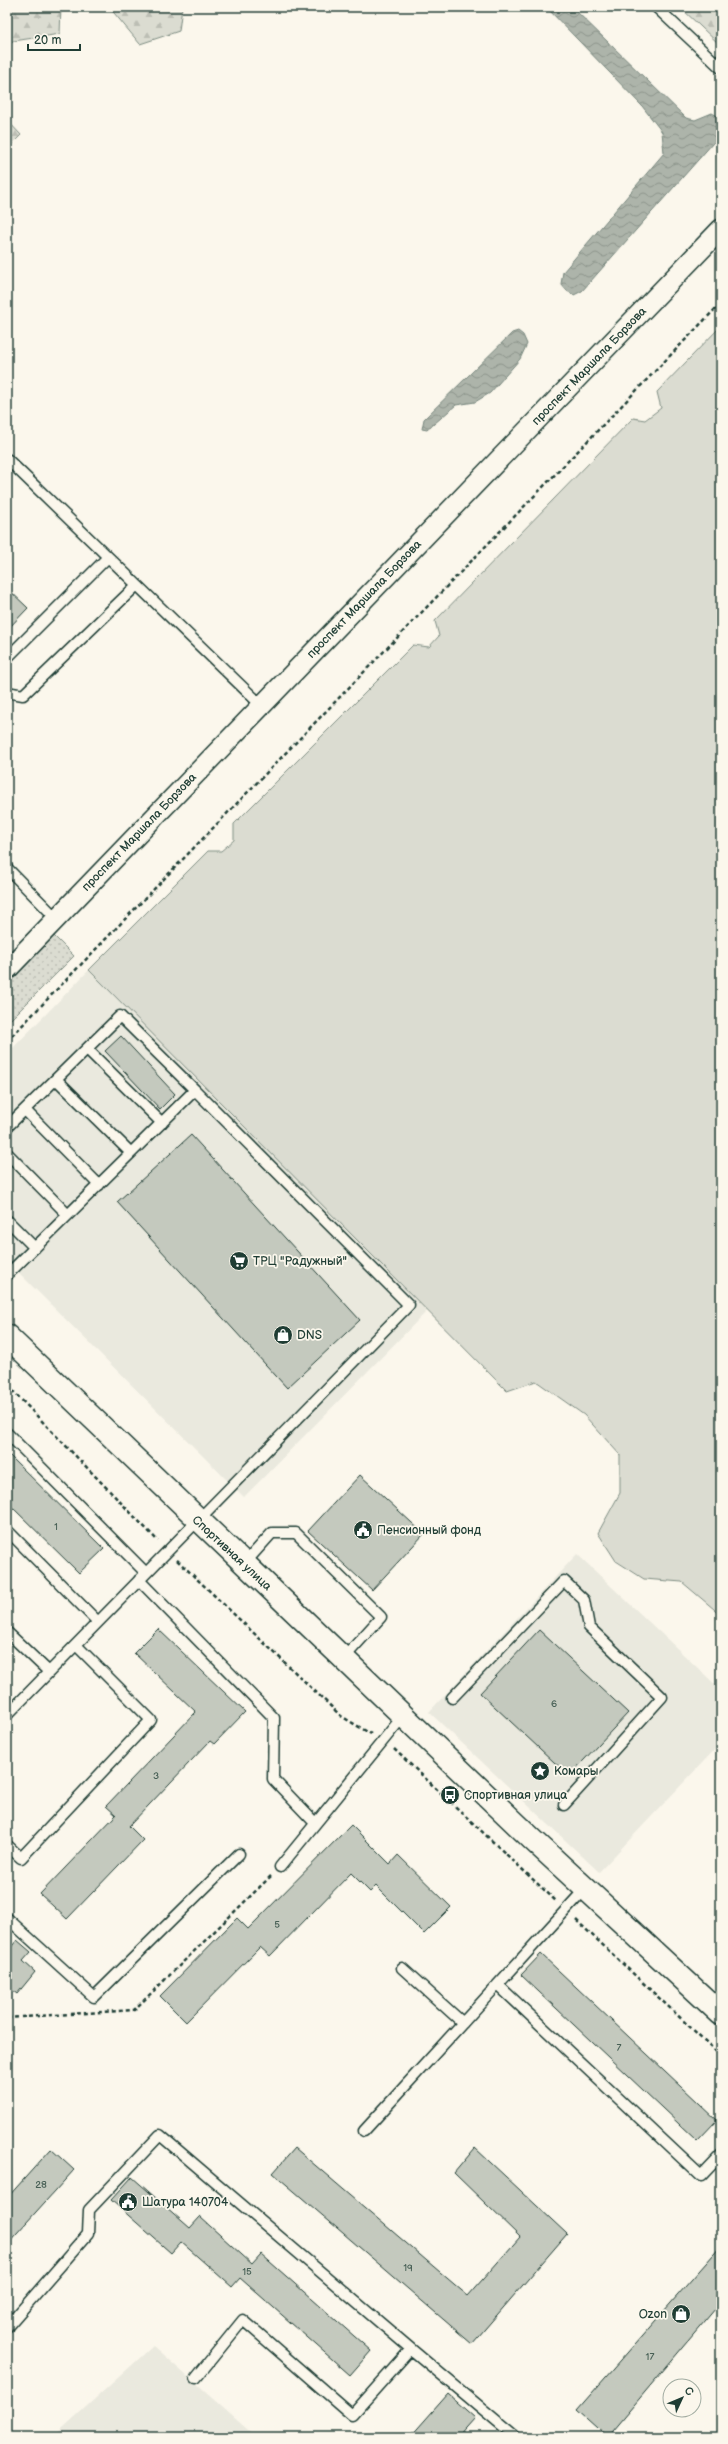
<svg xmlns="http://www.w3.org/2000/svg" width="728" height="2444" viewBox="0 0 728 2444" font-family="'Balsamiq Sans',sans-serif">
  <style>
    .built { fill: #eae9de }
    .grass { fill: #dbdcd1; stroke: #7d8c82 }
    .forest { fill: url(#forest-firs); stroke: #7d8c82 }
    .park { fill: url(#park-dots); stroke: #7d8c82 }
    .water { fill: url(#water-waves); stroke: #74847b }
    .building { fill: #c4c9be; stroke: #1f3d34 }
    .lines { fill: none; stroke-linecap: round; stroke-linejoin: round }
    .lane-casing { stroke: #1f3d34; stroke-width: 13 }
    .street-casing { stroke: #1f3d34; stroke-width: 22 }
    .secondary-casing { stroke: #1f3d34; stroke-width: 25 }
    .path { stroke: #1f3d34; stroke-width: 2.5; stroke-dasharray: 4 3; stroke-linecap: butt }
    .lane { stroke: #fbf7ec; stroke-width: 10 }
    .street { stroke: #fbf7ec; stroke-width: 19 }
    .secondary { stroke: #fbf7ec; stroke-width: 22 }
    .labels { text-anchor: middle; stroke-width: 3.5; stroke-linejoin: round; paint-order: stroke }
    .number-label { font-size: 10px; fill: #486056 }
    .street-label { font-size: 12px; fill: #1f3d34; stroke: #fbf7ec }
    .poi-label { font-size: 12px; fill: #1f3d34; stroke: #fbf7ec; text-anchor: start }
  </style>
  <defs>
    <pattern id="forest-firs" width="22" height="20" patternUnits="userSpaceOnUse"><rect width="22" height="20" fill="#dbdcd1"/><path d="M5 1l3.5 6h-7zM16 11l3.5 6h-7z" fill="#bcbeb4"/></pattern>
    <pattern id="park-dots" width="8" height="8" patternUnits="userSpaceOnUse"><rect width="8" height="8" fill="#dbdcd1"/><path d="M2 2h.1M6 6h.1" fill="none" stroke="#bcbeb4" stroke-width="1.8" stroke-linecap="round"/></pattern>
    <pattern id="water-waves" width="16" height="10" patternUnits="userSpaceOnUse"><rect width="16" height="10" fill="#adb4aa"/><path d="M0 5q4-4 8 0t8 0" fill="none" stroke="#8c948b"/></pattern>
  </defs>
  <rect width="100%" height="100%" fill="#fbf7ec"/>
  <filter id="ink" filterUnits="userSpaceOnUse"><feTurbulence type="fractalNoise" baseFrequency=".025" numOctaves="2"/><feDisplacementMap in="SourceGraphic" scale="8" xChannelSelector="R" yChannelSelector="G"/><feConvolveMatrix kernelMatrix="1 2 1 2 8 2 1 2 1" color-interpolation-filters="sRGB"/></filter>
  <g filter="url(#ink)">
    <path class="built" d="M89,970l339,340 -184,187 -237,-236v-207z
      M577,1554l144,136v53l-122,129 -170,-160z
      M153,2346l103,91h-203z"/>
    <path class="grass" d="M721,326v1289l-39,-33 -38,-3 -28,-18 -18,-28 22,-40v-38l-36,-40 -48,-34 -29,10 -418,-421 119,-119h13l13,-11v-16l179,-179 16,2 10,-11 -4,-15 198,-203 12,2 16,-12 -4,-16z"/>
    <path class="forest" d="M7,7h54l-1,27 -53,8z
      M109,7h73l-3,24 -39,13z
      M680,7h41v39z
      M7,120l14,15 -14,14z"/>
    <path class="park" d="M54,936l20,20 -66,66 -1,-40z"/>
    <path class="water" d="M546,7h26l114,111 9,2 17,-7 9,5v16l-139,157 -8,4 -7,-4 -6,-7 2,-12 101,-119 -2,-21 -20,-26z
      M518,331l5,4 4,9 -7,15 -30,34 -15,9 -19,3 -29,25 -5,-1 2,-10 88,-86z"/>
    <path class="building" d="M7,588l21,20 -21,22z
      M121,1036l54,58 -15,15 -55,-58z
      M191,1135l169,185 -73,68 -170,-186z
      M7,1453l97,96 -25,24 -72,-71z
      M360,1475l64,59 -52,56 -64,-59z
      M158,1629l87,83 -31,32 -4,-3 -81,85 14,14 -76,79 -27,-25 76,-79 -10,-9 90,-94 -62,-59z
      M539,1630l89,83 -59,63 -89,-83z
      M351,1825l39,39 8,-9 53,52 -27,27 -48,-48 -6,6 -19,-19 -81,83 -10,-9 -74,75 -26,-26 77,-78 11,11z
      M17,1940l14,12 -8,9 12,11 -18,22 -10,-8v-34z
      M541,1954l176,166 -20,21 -176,-166z
      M295,2148l173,148 52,-59 -66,-64 21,-25 92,86 -95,110 -199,-171z
      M51,2149l23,21 -67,74v-46z
      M132,2177l58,51 10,-11 52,47 9,-10 110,97 -21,24 -110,-97 -8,9 -51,-45 -10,11 -60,-53z
      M721,2246v56l-114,135 -30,-27z
      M448,2394l27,24 -17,19h-48z"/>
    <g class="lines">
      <g class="lane-casing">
        <path id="lane" d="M656,7l65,61
          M7,459l255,247
          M7,658l101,-101
          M7,692l16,3 114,-110
          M7,868l48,49
          M87,1049l75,74
          M56,1079l75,74
          M25,1110l74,75
          M7,1127l113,-111 75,74
          M7,1153l61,62
          M7,1220l28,28
          M7,1275l188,-185 214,215 -402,410
          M7,1433l139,140
          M7,1530l91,92
          M244,1564l28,-31h24l85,84 -37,41
          M139,1580l135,138 -1,61 42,44
          M7,1632l42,40
          M452,1698l112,-117 20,19 5,27 73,70 -98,108
          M7,1845l14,13 130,-138 -75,-75
          M280,1867l124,-152
          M7,1918l87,79 145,-143
          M402,1968l61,55
          M498,1985l203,191 20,-21
          M364,2131l222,-243
          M7,2327l81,-93 1,-24 71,-75 251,214
          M196,2378l47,-58 109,95 59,-66 105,88"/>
      </g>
      <g class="street-casing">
        <path id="street" d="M7,970l714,-741"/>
      </g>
      <g class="secondary-casing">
        <path id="secondary" d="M7,1336l525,503 189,175"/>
      </g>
      <path class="path" d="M7,1041l714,-738
        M7,1385l151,156
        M177,1560l164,156 30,18
        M394,1749l162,152
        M576,1920l145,136
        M7,2018l127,-8 137,-134"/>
      <use href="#lane" class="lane"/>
      <use href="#street" class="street"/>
      <use href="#secondary" class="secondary"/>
    </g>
  </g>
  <defs>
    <g id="supermarket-disc" transform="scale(1)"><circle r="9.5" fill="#1f3d34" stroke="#fbf7ec"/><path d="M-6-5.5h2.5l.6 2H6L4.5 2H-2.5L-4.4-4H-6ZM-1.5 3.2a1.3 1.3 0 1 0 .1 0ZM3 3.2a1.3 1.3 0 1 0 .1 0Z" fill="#fff"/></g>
    <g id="shop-disc" transform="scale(1)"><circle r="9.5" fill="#1f3d34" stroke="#fbf7ec"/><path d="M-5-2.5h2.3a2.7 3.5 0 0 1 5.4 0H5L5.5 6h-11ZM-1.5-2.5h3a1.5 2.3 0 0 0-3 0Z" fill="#fff"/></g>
    <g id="civic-disc" transform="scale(1)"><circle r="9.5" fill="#1f3d34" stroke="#fbf7ec"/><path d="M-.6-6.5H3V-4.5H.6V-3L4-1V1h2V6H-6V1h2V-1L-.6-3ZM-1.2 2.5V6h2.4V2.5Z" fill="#fff"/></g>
    <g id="sight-disc" transform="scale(1)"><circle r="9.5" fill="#1f3d34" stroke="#fbf7ec"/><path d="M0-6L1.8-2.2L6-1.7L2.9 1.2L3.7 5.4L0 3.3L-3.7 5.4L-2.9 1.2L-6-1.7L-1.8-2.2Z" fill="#fff"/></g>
    <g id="bus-disc" transform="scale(1)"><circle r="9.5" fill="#1f3d34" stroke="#fbf7ec"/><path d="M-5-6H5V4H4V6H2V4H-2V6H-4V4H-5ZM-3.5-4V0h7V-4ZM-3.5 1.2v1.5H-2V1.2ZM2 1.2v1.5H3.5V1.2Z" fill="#fff"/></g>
  </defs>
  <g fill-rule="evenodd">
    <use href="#supermarket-disc" x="239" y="1261"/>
    <use href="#shop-disc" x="283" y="1335"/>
    <use href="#civic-disc" x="363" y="1530"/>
    <use href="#sight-disc" x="540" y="1771"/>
    <use href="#bus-disc" x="450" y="1795"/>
    <use href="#civic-disc" x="128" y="2202"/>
    <use href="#shop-disc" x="681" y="2314"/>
  </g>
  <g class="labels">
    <g class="number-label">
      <text x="56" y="1530">1</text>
      <text x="554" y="1707">6</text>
      <text x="156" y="1779">3</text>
      <text x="277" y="1928">5</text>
      <text x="619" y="2051">7</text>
      <text x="41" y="2188">28</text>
      <text x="408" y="2271">19</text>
      <text x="247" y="2275">15</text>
      <text x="650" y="2360">17</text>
    </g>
    <g class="street-label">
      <text transform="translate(589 366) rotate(-46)" y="4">проспект Маршала Борзова</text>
      <text transform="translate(364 599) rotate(-46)" y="4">проспект Маршала Борзова</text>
      <text transform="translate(139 832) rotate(-46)" y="4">проспект Маршала Борзова</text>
      <text transform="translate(232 1553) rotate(43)" y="4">Спортивная улица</text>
    </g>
    <g class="poi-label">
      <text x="253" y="1265">ТРЦ "Радужный"</text>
      <text x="297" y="1339">DNS</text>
      <text x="377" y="1534">Пенсионный фонд</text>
      <text x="554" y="1775">Комары</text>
      <text x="464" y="1799">Спортивная улица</text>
      <text x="142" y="2206">Шатура 140704</text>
      <text x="667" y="2318" text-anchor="end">Ozon</text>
    </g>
  </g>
  <rect width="728" height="2444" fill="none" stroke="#fbf7ec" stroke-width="24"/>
  <rect x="12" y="12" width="704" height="2420" fill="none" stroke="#1f3d34" stroke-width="1.5" filter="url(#ink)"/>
  <g transform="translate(682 2398) rotate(46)"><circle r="19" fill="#fbf7ec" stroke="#a3ada2"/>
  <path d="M0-3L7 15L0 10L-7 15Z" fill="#1f3d34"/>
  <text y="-6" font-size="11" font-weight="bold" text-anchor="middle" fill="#1f3d34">С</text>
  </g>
  <path d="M28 44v6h52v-6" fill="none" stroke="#1f3d34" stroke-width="2"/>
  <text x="34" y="44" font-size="12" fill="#1f3d34" stroke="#fbf7ec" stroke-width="3" paint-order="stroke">20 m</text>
</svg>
